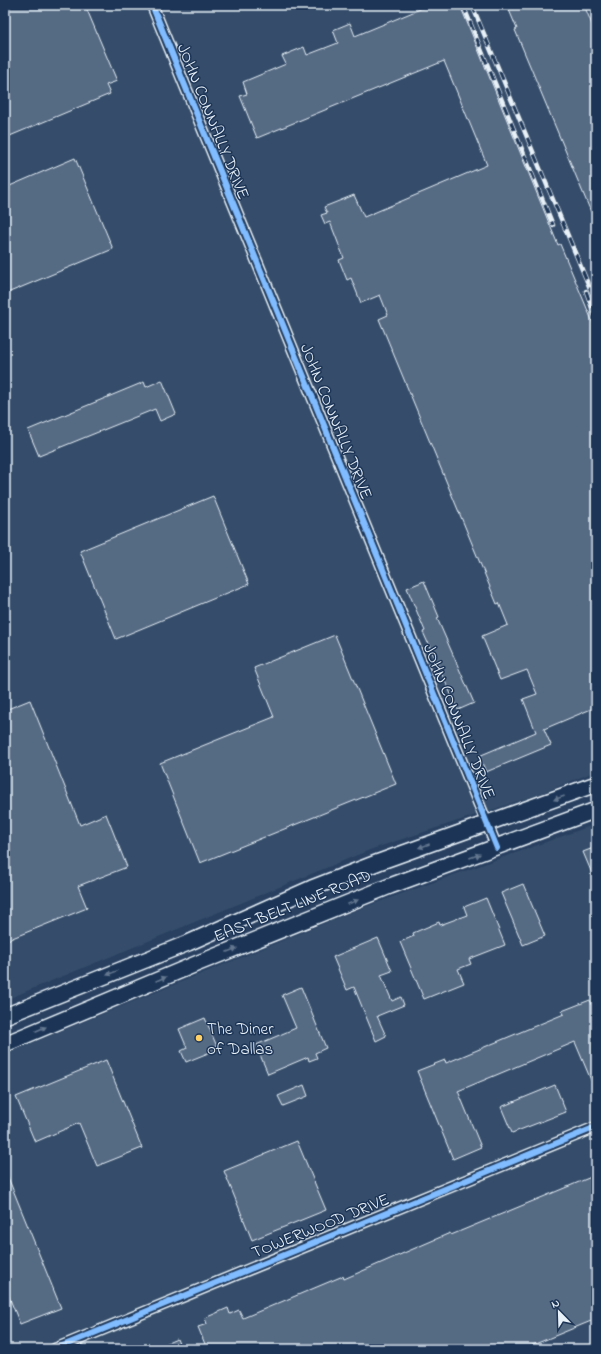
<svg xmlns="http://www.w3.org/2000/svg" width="601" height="1354" viewBox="0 0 601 1354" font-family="'Indie Flower',sans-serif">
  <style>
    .built { fill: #364d6b }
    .building { fill: #556a83; stroke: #e8f1f8 }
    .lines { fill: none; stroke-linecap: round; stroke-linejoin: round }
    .minor-casing { stroke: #e8f1f8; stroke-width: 13 }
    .primary-casing { stroke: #e8f1f8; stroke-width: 18 }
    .minor { stroke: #1d3557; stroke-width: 10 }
    .primary { stroke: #1d3557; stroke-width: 15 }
    .rail-casing { stroke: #e8f1f8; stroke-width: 4.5 }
    .rail { stroke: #1d3557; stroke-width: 3; stroke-dasharray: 9; stroke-linecap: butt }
    .cycleway-casing { stroke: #1d3557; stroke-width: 8 }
    .cycleway { stroke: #80bcff; stroke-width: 6 }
    .oneway { fill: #64778f }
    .poi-dot { fill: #ffd166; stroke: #1d3557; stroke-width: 1.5 }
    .labels { text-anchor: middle; stroke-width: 3; stroke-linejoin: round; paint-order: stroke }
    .street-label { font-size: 17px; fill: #e8f1f8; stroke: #1d3557 }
    .poi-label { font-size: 17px; fill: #e8f1f8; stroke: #1d3557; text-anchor: start }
  </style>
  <rect width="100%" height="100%" fill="#294061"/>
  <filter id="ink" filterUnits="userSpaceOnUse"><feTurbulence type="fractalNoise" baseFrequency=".025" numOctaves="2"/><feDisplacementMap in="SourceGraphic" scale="8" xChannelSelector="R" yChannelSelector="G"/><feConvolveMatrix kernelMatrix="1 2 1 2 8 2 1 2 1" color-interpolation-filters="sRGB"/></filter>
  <g filter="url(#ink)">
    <path class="built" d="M5,5h591v766l-56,23 -168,55 -367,151z
      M596,824v525h-591v-295l357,-146z"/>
    <path class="building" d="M5,5h80l32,76 -11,4 4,9 -105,44z
      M430,5h30l98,240 2,-1 36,86v377l-52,22 7,16 -65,27 -7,-16 57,-24 -13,-33 14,-5 -10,-24 -27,10 -18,-44 26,-11 -9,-22 -2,1 -118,-285 9,-4 -8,-20 -19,8 -10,-25 -4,2 -8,-20 5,-2 -14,-36 -5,2 -4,-9 6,-2 -3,-6 30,-12 10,22 123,-52 -43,-104 -187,77 -17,-42 7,-2 -4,-12 43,-18 -4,-8 22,-9 3,8 31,-12 -5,-13 17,-7 5,13z
      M507,5h77l12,29v190l-81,-194 2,-1z
      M75,158l38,91 -108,45v-106z
      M162,380l14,34 -16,7 -5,-12 -116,47 -11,-26 116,-48 2,5z
      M213,496l36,88 -133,55 -36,-88z
      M424,581l15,36 -2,1 37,85 -16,7 -35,-78 2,-1 -18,-43z
      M335,635l61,149 -196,79 -40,-100 114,-46 -20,-49z
      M30,700l50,125 26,-11 21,53 -49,19 9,22 -82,33v-231z
      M596,847v36l-13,-31z
      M523,884l22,52 -22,9 -22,-52z
      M486,898l19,47 -36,14 2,5 -13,5 6,14 -40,16 -24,-57 14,-6 -1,-3 26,-11 1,3 27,-10 -3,-8z
      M378,938l14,33 -11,4 11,26 9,-4 3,8 -27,11 9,20 -10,5 -22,-54 -7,3 -14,-33z
      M301,987l25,61 -11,5 2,5 -8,3 -1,-4 -40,17 -12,-29 40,-17 -14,-33z
      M590,1000l6,13v79l-21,-50 -117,49 23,56 -28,12 -36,-88 28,-11 1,3 118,-49 -2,-3z
      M205,1018l13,31 -32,13 -5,-11 6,-3 -8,-19z
      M106,1060l36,88 -45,18 -18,-43 -44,19 -19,-45z
      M304,1085l4,11 -25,10 -5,-10z
      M555,1085l11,27 -54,21 -11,-26z
      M297,1141l29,69 -74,30 -28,-69z
      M5,1170l56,138 -41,16 -15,-37 4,-2 -4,-9z
      M596,1175v144l-73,30h-316l-9,-22 9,-3 -2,-6 23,-10 2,6 9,-4 4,8 100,-42 1,3 106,-46 1,2z
      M177,1339l4,10h-28z"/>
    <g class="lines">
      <g class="minor-casing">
        <path id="minor" d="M152,5l345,843
          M55,1349l541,-222"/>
      </g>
      <g class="primary-casing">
        <path id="primary" d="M5,1016l183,-73 124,-55 67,-26 217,-78
          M5,1044l191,-80 194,-78 206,-76"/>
      </g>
      <use href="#minor" class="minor"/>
      <use href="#primary" class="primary"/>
      <g class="rail-casing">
        <path id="rail" d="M463,5l90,220
          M472,5l124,298
          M586,291l10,28"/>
      </g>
      <use href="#rail" class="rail"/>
      <g class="cycleway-casing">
        <path id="cycleway" d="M152,5l345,843
          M55,1349l541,-222"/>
      </g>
      <use href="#cycleway" class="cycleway"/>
    </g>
    <defs><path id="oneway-solid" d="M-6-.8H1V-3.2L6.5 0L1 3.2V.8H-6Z"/></defs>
    <g class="oneway">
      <use href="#oneway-solid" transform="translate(559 798) rotate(160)"/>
      <use href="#oneway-solid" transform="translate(424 846) rotate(161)"/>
      <use href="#oneway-solid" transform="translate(475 856) rotate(-20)"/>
      <use href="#oneway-solid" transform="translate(353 902) rotate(-22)"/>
      <use href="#oneway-solid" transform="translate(232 950) rotate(-21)"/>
      <use href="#oneway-solid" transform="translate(112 973) rotate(158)"/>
      <use href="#oneway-solid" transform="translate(161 979) rotate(-23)"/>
      <use href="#oneway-solid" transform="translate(41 1029) rotate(-23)"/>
    </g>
  </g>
  <circle class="poi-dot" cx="199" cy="1038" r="4"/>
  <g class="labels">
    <g class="street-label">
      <text transform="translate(214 121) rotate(68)" y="6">JOHN CONNALLY DRIVE</text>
      <text transform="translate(337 421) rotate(68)" y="6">JOHN CONNALLY DRIVE</text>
      <text transform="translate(460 721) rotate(68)" y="6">JOHN CONNALLY DRIVE</text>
      <text transform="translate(292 905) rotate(-22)" y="6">EAST BELT LINE ROAD</text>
      <text transform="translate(320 1225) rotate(-22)" y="6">TOWERWOOD DRIVE</text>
    </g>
    <g class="poi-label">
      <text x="207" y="1034">The Diner<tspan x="207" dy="20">of Dallas</tspan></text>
    </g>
  </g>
  <rect width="601" height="1354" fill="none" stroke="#1d3557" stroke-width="20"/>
  <rect x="10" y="10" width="581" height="1334" fill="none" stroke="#e8f1f8" stroke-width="1.5" filter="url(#ink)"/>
  <g transform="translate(559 1312) rotate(337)" stroke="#1d3557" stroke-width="3" paint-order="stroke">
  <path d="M0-3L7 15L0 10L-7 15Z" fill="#e8f1f8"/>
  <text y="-6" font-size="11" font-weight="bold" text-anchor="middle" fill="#e8f1f8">N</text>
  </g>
</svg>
